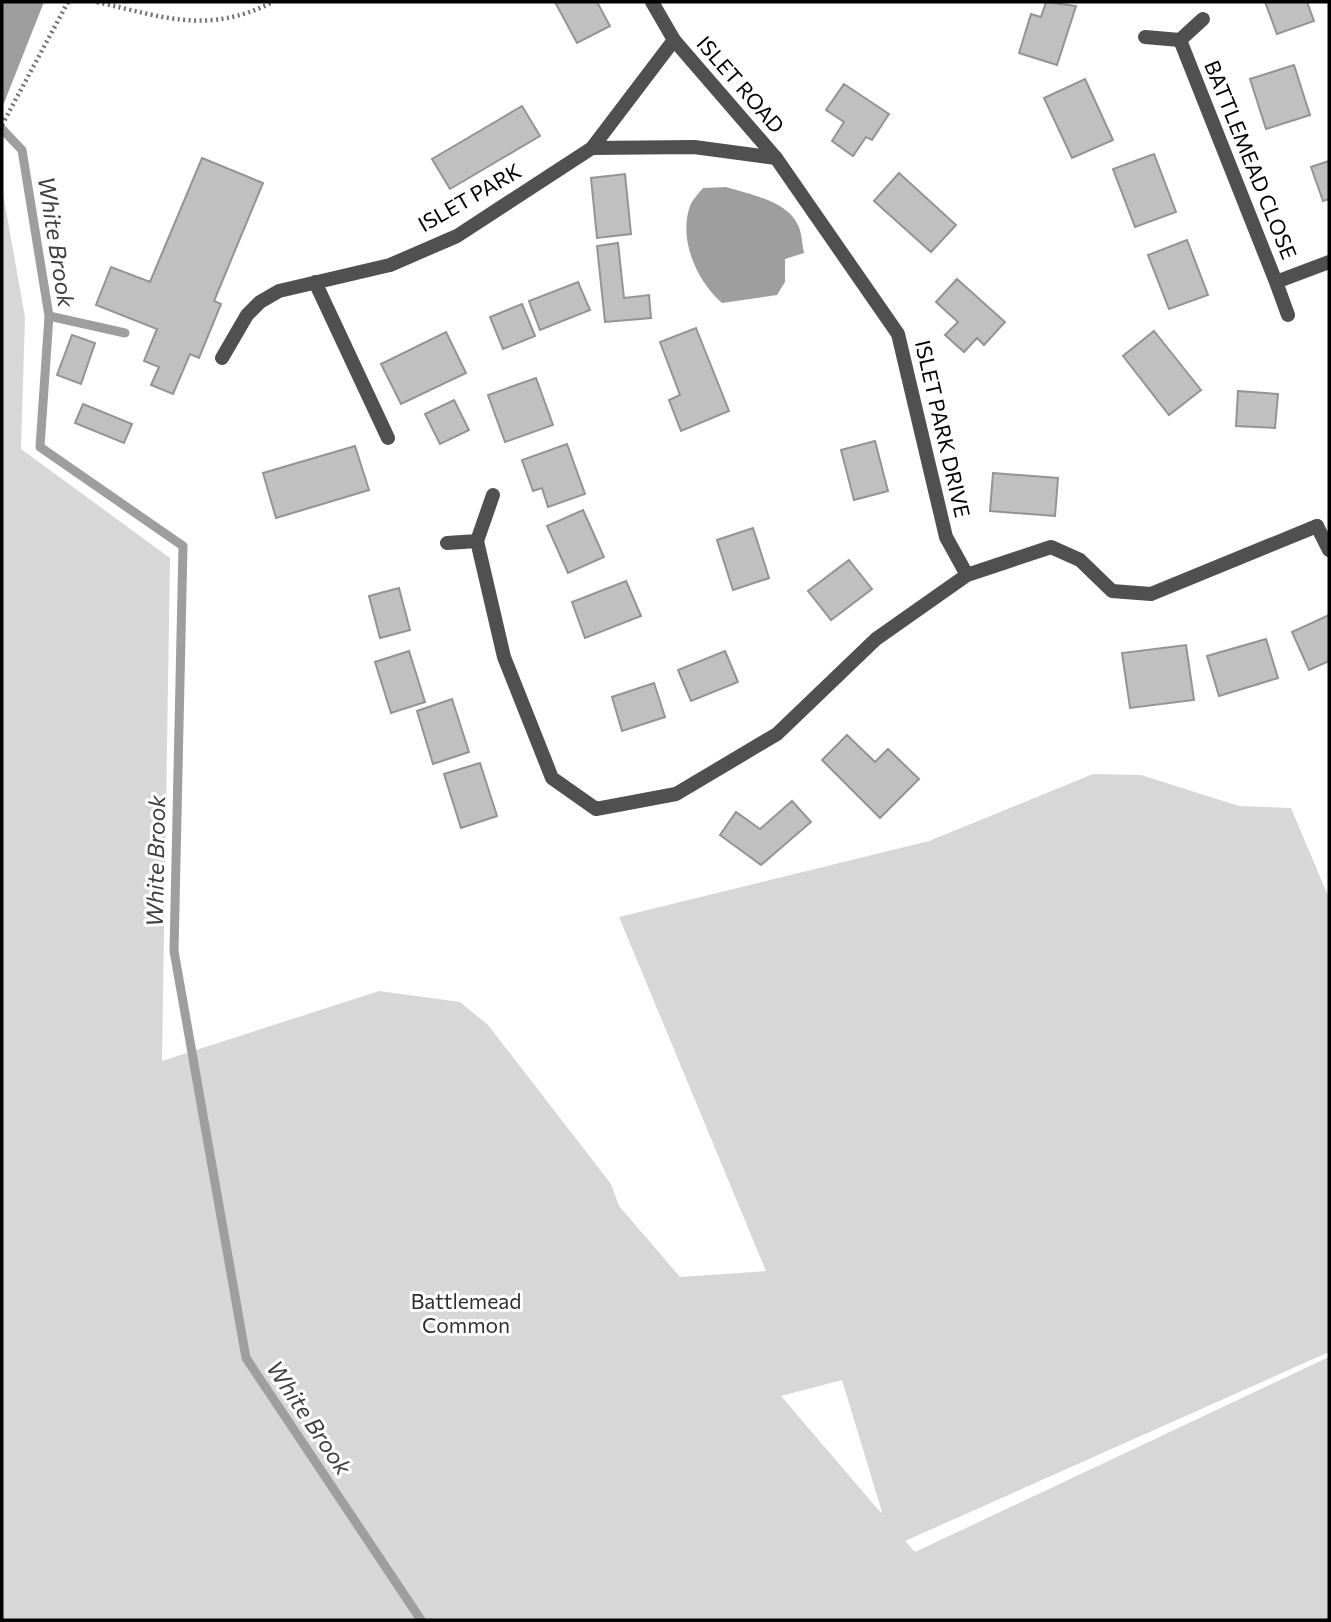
<svg xmlns="http://www.w3.org/2000/svg" width="1331" height="1622" viewBox="0 0 1331 1622" font-family="Commissioner,sans-serif">
  <style>
    .green { fill: #d7d7d7; fill-rule: evenodd }
    .water { fill: #9e9e9e }
    .lines { fill: none; stroke-linecap: round; stroke-linejoin: round }
    .stream { stroke: #9e9e9e; stroke-width: 9 }
    .building { fill: #c0c0c0; stroke: #949494; stroke-width: 2 }
    .path { stroke: #727272; stroke-width: 4.5; stroke-dasharray: 2 3.5; stroke-linecap: butt }
    .service { stroke: #505050; stroke-width: 14 }
    .minor { stroke: #505050; stroke-width: 14 }
    .labels { text-anchor: middle; stroke-width: 6; stroke-linejoin: round; paint-order: stroke }
    .street-label { font-size: 21px; fill: #000; stroke: #fff }
    .park-label { font-size: 21px; fill: #2e2e2e; stroke: #fff }
    .water-label { font-size: 23px; font-style: italic; fill: #3f3f3f; stroke: #fff }
  </style>
  <rect width="100%" height="100%" fill="#fff"/>
  <path class="green" d="M2,188l23,129 -4,132 149,109 -8,503 217,-70 81,11 28,23 123,159 8,22 61,71 86,-6 -147,-354 310,-76 164,-67 48,1 98,31 52,2 38,90v454l-424,189 10,11 414,-195v263h-1327zM842,1380l40,132 -1,1 -100,-117z"/>
  <path class="water" d="M2,2h42l-42,106z
    M726,187c23,7 61,14 72,38 4,8 4,19 6,28l-19,6v23l-8,13 -55,8c-25,-22 -44,-63 -32,-97 2,-6 9,-13 13,-18z"/>
  <g class="lines">
    <path class="stream" d="M2,129l20,21 27,166 -9,131 143,99 -9,405 72,407 175,262
      M49,316l76,17"/>
  </g>
  <path class="building" d="M555,2h42l13,24 -33,17z
    M1046,2l30,4 -19,59 -38,-12 12,-39 10,3z
    M1265,2h42l7,19 -37,13z
    M1294,65l16,50 -44,14 -16,-50z
    M1085,79l28,61 -41,18 -28,-60z
    M844,84l45,30 -17,26 -6,-3 -13,19 -21,-15 12,-19 -18,-12z
    M522,106l18,30 -90,53 -18,-30z
    M1154,154l22,58 -41,15 -22,-58z
    M202,158l61,25 -49,118 7,3 -22,54 -9,-4 -17,40 -22,-9 8,-18 -15,-6 13,-32 -61,-24 15,-38 39,15z
    M1329,161v38l-6,2 -12,-34z
    M899,173l57,52 -25,27 -57,-51z
    M625,174l6,60 -34,4 -6,-60z
    M1187,240l21,55 -39,14 -21,-54z
    M618,243l6,55 25,-3 2,23 -46,4 -8,-76z
    M957,279l48,43 -21,23 -7,-7 -13,14 -19,-17 13,-13 -22,-20z
    M578,282l12,28 -50,20 -11,-29z
    M522,304l13,32 -32,13 -13,-32z
    M696,328l33,83 -48,20 -12,-31 11,-5 -20,-53z
    M1154,331l47,59 -32,25 -46,-59z
    M446,332l20,41 -65,31 -20,-40z
    M72,335l23,8 -14,41 -24,-9z
    M536,378l17,47 -48,17 -17,-47z
    M1238,391l40,3 -3,34 -39,-2z
    M454,400l15,30 -29,14 -15,-30z
    M83,404l49,20 -8,19 -49,-20z
    M875,441l13,50 -34,9 -13,-50z
    M567,444l18,50 -37,13 -6,-19 -9,3 -11,-31z
    M355,446l14,44 -93,28 -13,-45z
    M993,473l65,5 -3,38 -65,-5z
    M583,510l21,47 -36,16 -21,-47z
    M753,528l16,50 -36,12 -16,-50z
    M849,560l23,29 -41,31 -23,-29z
    M626,581l15,35 -56,22 -13,-36z
    M399,588l11,42 -30,8 -11,-42z
    M1329,615v46l-20,9 -17,-38z
    M1266,639l12,39 -59,18 -12,-40z
    M1186,645l8,55 -64,8 -8,-55z
    M409,651l16,51 -34,11 -16,-51z
    M725,651l13,31 -47,19 -13,-31z
    M654,683l11,34 -43,14 -10,-34z
    M452,699l17,53 -36,12 -16,-53z
    M847,735l28,27 13,-13 31,30 -39,39 -58,-58z
    M480,763l17,53 -36,12 -17,-54z
    M792,801l19,21 -50,43 -41,-30 16,-23 24,17z"/>
  <g class="lines">
    <path class="path" d="M97,2c67,15 110,33 176,0
      M2,125l66,-123"/>
    <path class="service" d="M1145,37l35,3 23,-21
      M592,148l102,-1 82,11
      M315,282l73,156
      M222,358l25,-43 13,-13 19,-11 111,-26 67,-29 135,-88 82,-108
      M1317,526l12,24
      M447,543l30,-2 16,-46"/>
    <path class="minor" d="M1180,40l96,242 53,-20
      M1276,282l12,33
      M477,541l27,116 48,121 44,31 80,-15 101,-60 99,-95 91,-64 -21,-38 -48,-203 -122,-176 -102,-118 -22,-38
      M967,575l84,-28 29,13 32,31 39,3 166,-68"/>
  </g>
  <g class="labels">
    <g class="street-label">
      <text transform="translate(740 85) rotate(49)" y="7">ISLET ROAD</text>
      <text transform="translate(1250 160) rotate(68)" y="7">BATTLEMEAD CLOSE</text>
      <text transform="translate(470 198) rotate(-30)" y="7">ISLET PARK</text>
      <text transform="translate(942 429) rotate(77)" y="7">ISLET PARK DRIVE</text>
    </g>
    <g class="park-label">
      <text x="466" y="1309">Battlemead<tspan x="466" dy="24">Common</tspan></text>
    </g>
    <g class="water-label">
      <text transform="translate(56 242) rotate(81)" y="8">White Brook</text>
      <text transform="translate(156 861) rotate(-89)" y="8">White Brook</text>
      <text transform="translate(309 1418) rotate(56)" y="8">White Brook</text>
    </g>
  </g>
  <rect width="1331" height="1622" fill="none" stroke="#000000" stroke-width="7"/>
</svg>
